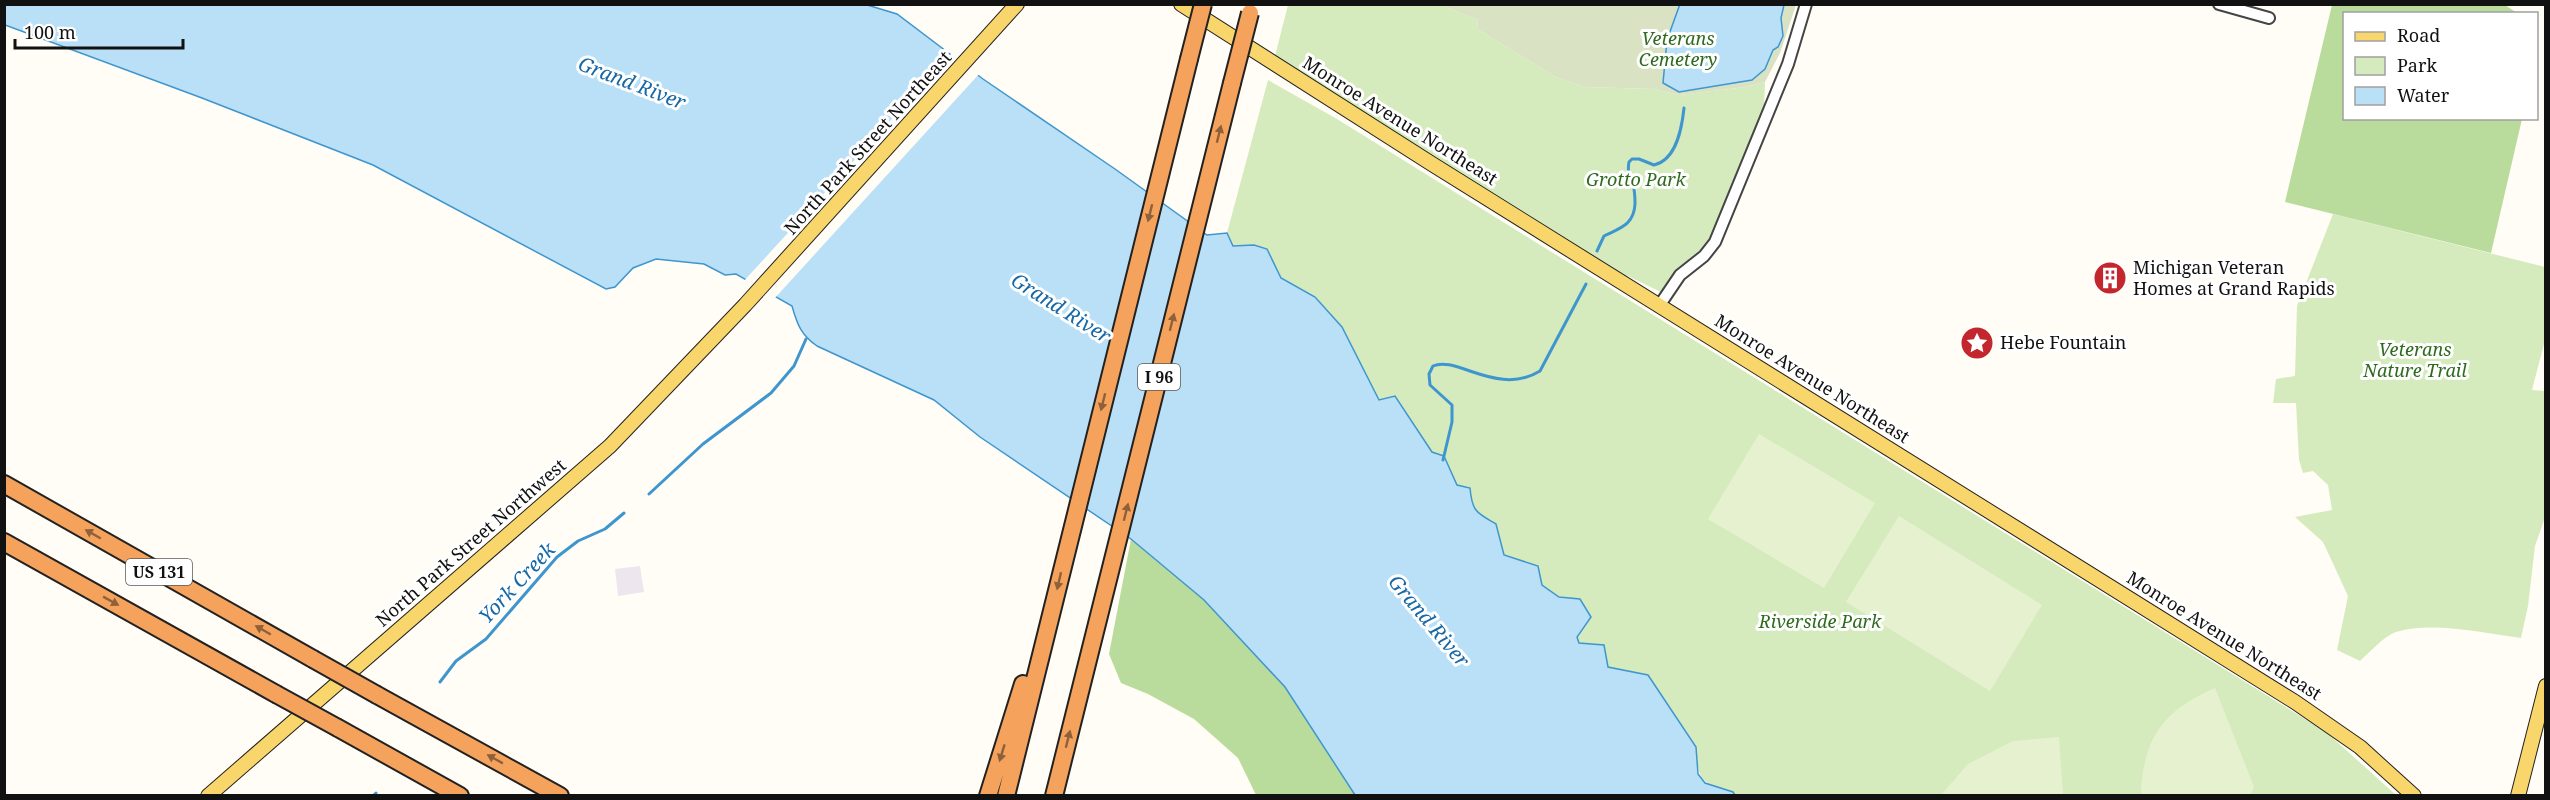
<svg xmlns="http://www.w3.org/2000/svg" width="2550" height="800" viewBox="0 0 2550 800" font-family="'Noto Serif',serif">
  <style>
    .industrial { fill: #eee6ef }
    .green { fill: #d5ebbd }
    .forest { fill: #b9dc9c }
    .cemetery { fill: #d9e3c4 }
    .pitch { fill: #e6f2cf }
    .water { fill: #b9e0f7; stroke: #3f96cf; stroke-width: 1.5 }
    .pier { fill: #fffdf5 }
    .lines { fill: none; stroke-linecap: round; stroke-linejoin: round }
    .stream { stroke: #3f96cf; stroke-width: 3 }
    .minor-casing { stroke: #444; stroke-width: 14 }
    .major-casing { stroke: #222; stroke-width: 16 }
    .highway-casing { stroke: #222; stroke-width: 20 }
    .minor { stroke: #fff; stroke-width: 10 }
    .major { stroke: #f9d66b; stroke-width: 14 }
    .highway { stroke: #f5a25d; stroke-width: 16 }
    .highway-bridge-casing { stroke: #222; stroke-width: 20; stroke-linecap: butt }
    .highway-bridge { stroke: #f5a25d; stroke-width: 16 }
    .oneway { fill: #8e613b }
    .labels { text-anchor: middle; stroke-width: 6; stroke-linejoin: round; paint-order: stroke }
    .shield { fill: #fff; stroke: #585858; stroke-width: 1.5 }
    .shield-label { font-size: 16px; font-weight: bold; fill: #111 }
    .park-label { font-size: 18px; font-style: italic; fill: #2f6b1f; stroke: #fff }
    .street-label { font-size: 18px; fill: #111; stroke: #fff }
    .poi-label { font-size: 18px; fill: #111; stroke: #fff; text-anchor: start }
    .water-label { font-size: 20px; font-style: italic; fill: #1768a6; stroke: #fff }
  </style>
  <rect width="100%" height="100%" fill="#fffdf5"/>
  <path class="industrial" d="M640,566l4,26 -26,4 -3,-27z"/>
  <path class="green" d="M1288,5h152l38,15 -1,9 79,48 28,10 70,2 25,6 67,-8 19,-5 -1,25 -57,137 -29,24 -17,24 -33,-16 -8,1 -345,-221z
    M1268,80l69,39 989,613 70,63 -661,1 -2,-4c-34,-11 -34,-9 -37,-45l-117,-104 -20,-46 -17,-12 -4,-19 -34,-11 -8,-31c-19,-11 -25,-12 -26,-36l-13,-3 -13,-28 -12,-5 -36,-55 -17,3 -37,-73 -27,-30 -34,-19 -14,-29 -13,-4 -21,2 -6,-14z
    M2333,214l212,53v73l-13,50 13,1v126l-10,29 -7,60 -7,32c-36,-5 -90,-17 -125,-6 -12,4 -26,20 -36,29l-23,-11 11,-54 -25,-54 -28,-25 37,-7 -4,-25 -15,-14 -10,2 -4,-13 -3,-57h-23l3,-24 19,-3 2,-70z"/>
  <path class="forest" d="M2332,5h173l12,8 -173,1v104l178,1 -31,134 -206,-51z
    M1131,539l73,61 81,87 70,108h-99l-18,-37 -44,-39 -46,-25 -27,-11 -12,-29z"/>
  <path class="cemetery" d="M1440,5h356l-16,48 -15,29 -19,5 -67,8 -25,-6 -70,-2 -28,-10 -79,-48 1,-9z"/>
  <path class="pitch" d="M1759,434l116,69 -51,85 -116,-69z
    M1899,516l143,89 -52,86 -144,-89z
    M2215,688l39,99 -4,8h-108c-2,-7 0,-15 1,-23 7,-45 31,-66 72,-84z
    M2059,737l4,58h-122l27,-31 45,-23z"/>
  <path class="water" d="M864,4l33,10 86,65 132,90 92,66 20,-2 6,13 21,-1 13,4 14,29 34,19 27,30 37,73 16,-4 37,56 12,4 13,29 13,3c2,24 7,25 26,36l8,31 34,11 4,19 17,12 21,2 11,18 -14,20 2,6 25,2 4,22 40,8 48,72 2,27 7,9 28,9 2,3h-380l-70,-108 -81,-87 -73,-61 -151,-102 -46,-37 -117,-54c-16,-11 -20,-22 -25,-40l-56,-32 -11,1 -21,-11 -48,-5 -23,9 -18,19 -9,2 -233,-124 -171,-67 -197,-73 -1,-20z
    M1680,4l104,1 -3,13 2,18 -5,11 -5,3 -8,19 -13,11 -73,12 -16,-9 4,-43z
    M1970 343a7 7 0 1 1 14 0a7 7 0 1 1-14 0Z"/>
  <path class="pier" d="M953,52l27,21 -206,226 -31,-17z"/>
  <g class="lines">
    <path class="stream" d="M1597,251l7,-15c16,-8 30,-11 31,-32 0,-6 0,-13 -2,-19 -3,-8 -6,-13 -4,-23l3,-3h7l15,6c23,-5 28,-38 30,-57
      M1443,460l9,-38v-17l-22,-20 -1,-11 4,-8c23,-11 65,31 107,5l46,-87
      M649,494l54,-50 68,-51 23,-27 12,-27
      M440,682l16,-21 30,-22 71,-82 21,-16 27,-12 19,-16
      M373,796l3,-3"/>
    <g class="minor-casing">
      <path id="minor" d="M2219,4l50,14
        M1659,306l21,-31 24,-19 11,-14 73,-178 18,-60"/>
    </g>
    <g class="major-casing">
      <path id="major" d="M1181,4l251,160 863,538 65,45 54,49
        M208,796l402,-350 135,-141 272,-301
        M2518,796l28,-110"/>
    </g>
    <g class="highway-casing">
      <path id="highway" d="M4,484l309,175
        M4,542l272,152
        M377,695l183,101
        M338,728l122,68
        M988,796l35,-112
        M1006,796l183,-737
        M1054,796l178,-713"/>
    </g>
    <use href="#minor" class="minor"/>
    <use href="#major" class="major"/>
    <use href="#highway" class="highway"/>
    <g class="highway-bridge-casing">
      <path id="highway-bridge" d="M1189,59l14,-55
        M1232,83l18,-70
        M313,659l64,36
        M276,694l62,34"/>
    </g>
    <use href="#highway-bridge" class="highway-bridge"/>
  </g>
  <defs><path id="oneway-solid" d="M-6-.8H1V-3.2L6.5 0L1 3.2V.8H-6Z" transform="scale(1.5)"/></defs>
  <g class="oneway">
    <use href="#oneway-solid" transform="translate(1219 134) rotate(-76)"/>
    <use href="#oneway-solid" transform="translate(1150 213) rotate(104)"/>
    <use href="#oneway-solid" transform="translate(1172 322) rotate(-76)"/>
    <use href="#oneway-solid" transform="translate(1103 402) rotate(104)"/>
    <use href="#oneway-solid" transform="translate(1126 512) rotate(-76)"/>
    <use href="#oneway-solid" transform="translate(93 534) rotate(-150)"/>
    <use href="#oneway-solid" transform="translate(1059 581) rotate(103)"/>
    <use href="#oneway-solid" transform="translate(111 601) rotate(29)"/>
    <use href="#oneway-solid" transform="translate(263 630) rotate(-150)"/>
    <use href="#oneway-solid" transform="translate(1068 739) rotate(-76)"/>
    <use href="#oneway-solid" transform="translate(1002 753) rotate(107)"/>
    <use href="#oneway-solid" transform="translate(495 759) rotate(-151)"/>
  </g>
  <defs>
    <g id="building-disc" transform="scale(1.725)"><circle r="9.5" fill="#c4262e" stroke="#fff"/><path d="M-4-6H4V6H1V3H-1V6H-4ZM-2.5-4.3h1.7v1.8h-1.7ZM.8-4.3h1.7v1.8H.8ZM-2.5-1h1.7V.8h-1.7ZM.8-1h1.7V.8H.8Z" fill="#fff"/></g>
    <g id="sight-disc" transform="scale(1.725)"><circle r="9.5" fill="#c4262e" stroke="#fff"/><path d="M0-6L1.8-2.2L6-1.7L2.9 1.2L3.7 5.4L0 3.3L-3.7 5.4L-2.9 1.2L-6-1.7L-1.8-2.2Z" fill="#fff"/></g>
  </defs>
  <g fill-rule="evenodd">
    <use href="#building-disc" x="2110" y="278"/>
    <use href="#sight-disc" x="1977" y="343"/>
  </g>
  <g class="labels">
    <g class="shield">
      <rect x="1138" y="364" width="42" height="26" rx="4.5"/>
      <rect x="126" y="559" width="66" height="26" rx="4.5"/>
    </g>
    <g class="shield-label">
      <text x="1159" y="383">I 96</text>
      <text x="159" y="578">US 131</text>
    </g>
    <g class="park-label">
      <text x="1678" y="45">Veterans<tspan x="1678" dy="21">Cemetery</tspan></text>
      <text x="1636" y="186">Grotto Park</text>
      <text x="2415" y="356">Veterans<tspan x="2415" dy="21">Nature Trail</tspan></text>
      <text x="1820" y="628">Riverside Park</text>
    </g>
    <g class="street-label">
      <text transform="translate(1400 121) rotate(32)" y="6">Monroe Avenue Northeast</text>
      <text transform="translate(868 143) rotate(-48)" y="6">North Park Street Northeast</text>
      <text transform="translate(1812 379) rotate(32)" y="6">Monroe Avenue Northeast</text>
      <text transform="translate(471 543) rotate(-41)" y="6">North Park Street Northwest</text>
      <text transform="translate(2224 636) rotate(32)" y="6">Monroe Avenue Northeast</text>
    </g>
    <g class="poi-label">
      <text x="2133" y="274">Michigan Veteran<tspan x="2133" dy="21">Homes at Grand Rapids</tspan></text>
      <text x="2000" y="349">Hebe Fountain</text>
    </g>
    <g class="water-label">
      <text transform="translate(632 83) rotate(21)" y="7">Grand River</text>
      <text transform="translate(1061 308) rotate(32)" y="7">Grand River</text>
      <text transform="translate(517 583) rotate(-47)" y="7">York Creek</text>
      <text transform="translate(1429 621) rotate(50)" y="7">Grand River</text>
    </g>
  </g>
  <rect width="2550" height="800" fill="none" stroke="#111111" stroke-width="12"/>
  <rect x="2343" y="12" width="195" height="108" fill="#ffffff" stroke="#a0a0a0" stroke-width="1.5"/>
  <rect x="2355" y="32" width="30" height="9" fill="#f9d66b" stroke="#a0a0a0" stroke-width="1.5"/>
  <text x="2397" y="42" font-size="18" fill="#111111">Road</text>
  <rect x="2355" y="57" width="30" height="18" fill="#d5ebbd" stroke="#a0a0a0" stroke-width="1.5"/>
  <text x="2397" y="72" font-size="18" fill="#111111">Park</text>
  <rect x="2355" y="87" width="30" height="18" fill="#b9e0f7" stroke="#a0a0a0" stroke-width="1.5"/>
  <text x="2397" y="102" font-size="18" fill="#111111">Water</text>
  <path d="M15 39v9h168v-9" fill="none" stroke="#111111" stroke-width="3"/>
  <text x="24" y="39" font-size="18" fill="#111111" stroke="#ffffff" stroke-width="4.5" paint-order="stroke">100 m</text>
</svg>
